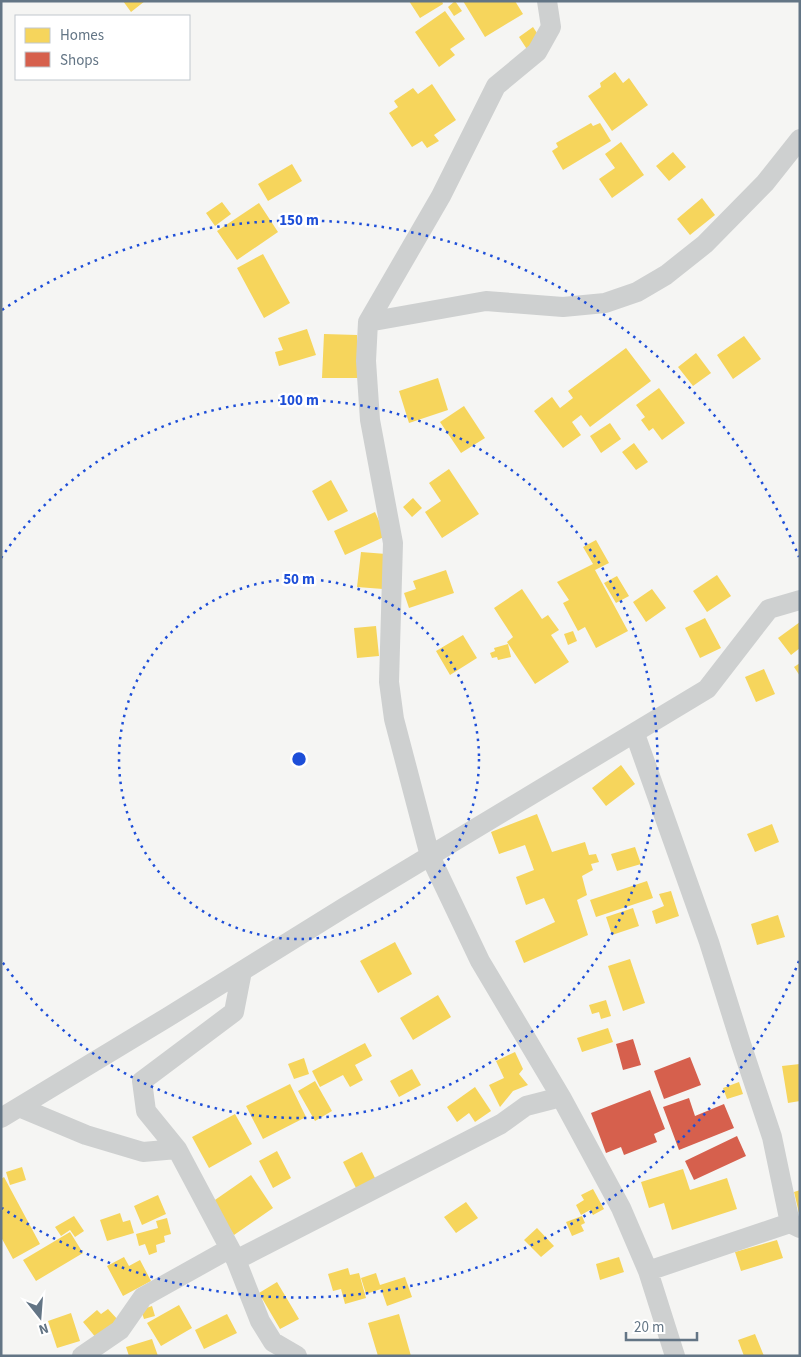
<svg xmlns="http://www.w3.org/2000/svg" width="801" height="1357" viewBox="0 0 801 1357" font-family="'Source Sans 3',sans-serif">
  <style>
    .homes { fill: #f6d55c }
    .shops { fill: #d6604d }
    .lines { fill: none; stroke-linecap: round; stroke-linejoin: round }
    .street { stroke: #ced0d0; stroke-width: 20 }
    .ring { fill: none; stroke: #1d4ed8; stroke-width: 2.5; stroke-dasharray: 2.5 5 }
    .centre { fill: #1d4ed8; stroke: #fff; stroke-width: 2.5 }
    .ring-label { font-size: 15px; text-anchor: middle; font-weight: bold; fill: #1d4ed8; stroke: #fff; stroke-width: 5; stroke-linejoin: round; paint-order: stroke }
  </style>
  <rect width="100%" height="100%" fill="#f5f5f3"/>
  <path class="homes" d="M123,1h22l-14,11z
    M409,1h33l1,3 -23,14z
    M455,1l7,10 -8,5 -6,-9z
    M463,1h52l8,13 -38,23z
    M445,11l20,28 -15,10 5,6 -16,12 -24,-35z
    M533,27l12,18 -15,9 -11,-17z
    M615,72l8,11 6,-5 19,27 -36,26 -24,-35 13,-9 -1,-4z
    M432,84l24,36 -22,15 5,6 -12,7 -5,-7 -10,6 -23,-34 9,-6 -4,-6 19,-13 5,6z
    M591,123l2,3 7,-3 11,18 -48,29 -11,-19 6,-4 -2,-4z
    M621,142l23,33 -32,23 -13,-19 16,-11 -10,-14z
    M673,152l13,15 -17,14 -13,-15z
    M292,164l10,17 -34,20 -10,-17z
    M702,198l13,17 -25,20 -13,-16z
    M222,202l9,12 -16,12 -9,-13z
    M259,203l19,29 -41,28 -20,-29z
    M263,254l27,49 -26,15 -27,-50z
    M307,329l9,26 -37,11 -4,-14 8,-2 -5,-12z
    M324,334l33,1v14l6,29h-41z
    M744,336l17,23 -28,20 -16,-24z
    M626,348l25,33 -61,46 -9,-12 -9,7 9,13 -18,13 -29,-37 18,-14 8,11 13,-10 -5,-7z
    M696,353l15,20 -18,13 -15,-19z
    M438,378l10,32 -39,13 -10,-32z
    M659,388l26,35 -23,17 -9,-12 -4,3 -8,-11 4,-3 -9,-12z
    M464,406l21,32 -24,15 -21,-31z
    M610,423l11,16 -20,14 -11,-17z
    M634,443l14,19 -12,8 -14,-18z
    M449,469l30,45 -37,24 -17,-26 16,-11 -12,-18z
    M331,480l17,31 -20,10 -16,-30z
    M413,498l9,10 -10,9 -9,-10z
    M375,512l11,24 -41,19 -11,-24z
    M596,540l13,23 -14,7 33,61 -32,17 -11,-21 -7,4 -15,-28 6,-3 -12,-18 36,-18 -10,-17z
    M361,552l25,2 -3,35 -26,-2z
    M446,570l8,23 -45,15 -5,-15 12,-4 -3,-8z
    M717,575l14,21 -24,16 -14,-21z
    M617,576l12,20 -13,7 -12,-20z
    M522,589l20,30 6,-4 11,15 -8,5 18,27 -34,22 -28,-42 6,-5 -19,-29z
    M652,589l14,19 -20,14 -13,-20z
    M705,618l16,30 -21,10 -15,-30z
    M800,622v26l-9,7 -13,-17z
    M376,626l3,30 -22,2 -3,-30z
    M573,631l4,10 -9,4 -4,-11z
    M463,635l14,23 -27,17 -14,-24z
    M508,644l3,13 -13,3 -1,-3 -5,1 -2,-5 5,-2 -1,-3z
    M800,663v13l-6,-9z
    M764,669l11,25 -19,8 -11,-25z
    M621,765l14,19 -29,22 -14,-18z
    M537,814l15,38 33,-10 4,13 7,-1 3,8 -8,2 2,6 -11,6 5,19 -10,5 11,35 -64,28 -9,-22 40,-19 -11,-24 -18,7 -10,-28 18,-7 -9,-25 -26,9 -8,-22z
    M772,824l7,18 -24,10 -8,-18z
    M635,847l6,17 -24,7 -6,-17z
    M647,881l6,17 -57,19 -6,-17z
    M671,891l8,25 -23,8 -4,-13 12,-5 -5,-12z
    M633,908l6,18 -27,9 -6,-18z
    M778,915l7,22 -28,8 -6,-21z
    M395,942l17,32 -34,19 -18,-32z
    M630,959l15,44 -22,8 -15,-45z
    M438,995l13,22 -38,23 -13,-22z
    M606,1000l5,16 -10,3 -2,-7 -7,2 -3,-9z
    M608,1028l5,14 -31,10 -5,-14z
    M365,1043l7,13 -17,9 8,15 -13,7 -7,-12 -23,12 -8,-16z
    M515,1052l8,17 -4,5 9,11 -15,6 -13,16 -11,-22 15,-7 -8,-17z
    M304,1058l5,16 -15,5 -6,-15z
    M800,1064v37l-12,2 -6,-37z
    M412,1069l9,16 -22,12 -9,-16z
    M315,1081l17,30 -17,10 -17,-30z
    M739,1082l4,12 -16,5 -4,-11z
    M290,1084l16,33 -43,22 -17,-33z
    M475,1087l16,24 -16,11 -6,-9 -12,9 -10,-15z
    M235,1114l17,30 -43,24 -17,-31z
    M277,1151l14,27 -18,10 -14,-27z
    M362,1152l14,28 -19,10 -14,-28z
    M22,1167l4,13 -16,5 -4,-13z
    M683,1169l7,21 37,-12 10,31 -65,21 -8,-27 -15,5 -8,-26z
    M251,1175l22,33 -39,27 -22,-33z
    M4,1177l36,67 -27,15 -12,-22v-58z
    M593,1189l11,20 -11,6 -3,-5 -9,5 -5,-10 8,-5 -3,-5z
    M800,1190v23h-1l-5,-21z
    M158,1195l8,19 -24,11 -8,-19z
    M466,1202l12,16 -22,15 -12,-16z
    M120,1213l3,9 7,-2 4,13 -27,8 -7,-21z
    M74,1216l10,15 -9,6 -5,-7 -9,6 -6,-9z
    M582,1216l3,7 -4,2 3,6 -12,5 -6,-14z
    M167,1218l4,16 -7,2 1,6 -9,3 1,7 -8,3 -4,-11 -6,2 -3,-12 22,-6 -2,-7z
    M537,1228l17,18 -13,11 -17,-17z
    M70,1232l13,21 -47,28 -13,-21z
    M777,1240l6,18 -42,13 -6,-19z
    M124,1257l5,9 11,-6 11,21 -28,15 -16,-30z
    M619,1257l5,15 -24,8 -4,-16z
    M348,1268l2,7 9,-2 7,25 -21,6 -4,-15 -8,2 -5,-17z
    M376,1273l4,12 25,-8 7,20 -25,9 -6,-17 -15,5 -5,-16z
    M277,1282l22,37 -19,10 -21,-36z
    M179,1305l13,23 -31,18 -14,-23z
    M152,1306l3,10 -11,3 -3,-9z
    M108,1309l11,12 -22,18 -14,-17 14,-12 4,4z
    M71,1313l9,28 -23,7 -9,-27z
    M227,1314l10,19 -33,16 -9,-19z
    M399,1314l12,42h-33l-10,-33z
    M755,1334l9,22h-20l-6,-16z
    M152,1339l6,17h-29l-3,-9z"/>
  <path class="shops" d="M633,1039l8,26 -18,5 -7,-26z
    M690,1057l11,28 -37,14 -10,-28z
    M650,1090l15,39 -11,5 3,8 -33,13 -3,-8 -15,6 -15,-40z
    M689,1098l6,18 29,-12 10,24 -55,22 -16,-43z
    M737,1136l9,20 -52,24 -9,-19z"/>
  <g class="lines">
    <path class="street" d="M547,1l4,26 -14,25 -41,34 -55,110 -73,126 -2,39 4,59 23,123 -4,139 5,37 36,137 50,105 81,136 60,111 27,63 27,85
      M368,322l118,-21 77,6 42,-4 32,-11 29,-17 39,-31 60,-61 35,-44
      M635,734l74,208 32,102 31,93 18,86
      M242,971l-8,41 -92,69 4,30 31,38 59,111 24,61 13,21 24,14
      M19,1107l67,28 57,17 34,-3
      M1,1118l167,-101 177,-110 362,-218 62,-80 31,-9
      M236,1260l265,-136 25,-18 35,-9
      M648,1271l142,-48 10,5
      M82,1356l38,-26 23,-33 86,-48"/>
  </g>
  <g class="ring">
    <circle cx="299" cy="759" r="180"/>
    <path d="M1 558A359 359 0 1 1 1 960"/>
    <path d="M799 961A539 539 0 0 1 2 1208M2 310A539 539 0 0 1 799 557"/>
  </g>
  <circle cx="299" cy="759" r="8" class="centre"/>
  <g class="ring-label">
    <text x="299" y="225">150 m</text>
    <text x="299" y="405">100 m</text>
    <text x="299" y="584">50 m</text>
  </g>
  <rect width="801" height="1357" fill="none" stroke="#637585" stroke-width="5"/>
  <rect x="15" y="15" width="175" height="65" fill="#ffffff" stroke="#c1c8ce"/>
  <rect x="25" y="28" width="25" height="15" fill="#f6d55c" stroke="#c1c8ce"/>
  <text x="60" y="40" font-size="15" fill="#637585">Homes</text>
  <rect x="25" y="52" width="25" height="15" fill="#d6604d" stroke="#c1c8ce"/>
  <text x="60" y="65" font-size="15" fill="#637585">Shops</text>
  <g transform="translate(40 1317) rotate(163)" stroke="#ffffff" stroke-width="4" paint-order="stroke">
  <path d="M0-4L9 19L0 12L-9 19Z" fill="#637585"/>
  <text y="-8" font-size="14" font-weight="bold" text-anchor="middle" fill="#637585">N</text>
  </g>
  <path d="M626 1332v8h71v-8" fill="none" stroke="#637585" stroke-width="2.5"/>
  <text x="634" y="1332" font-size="15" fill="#637585" stroke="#ffffff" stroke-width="4" paint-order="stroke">20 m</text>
</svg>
